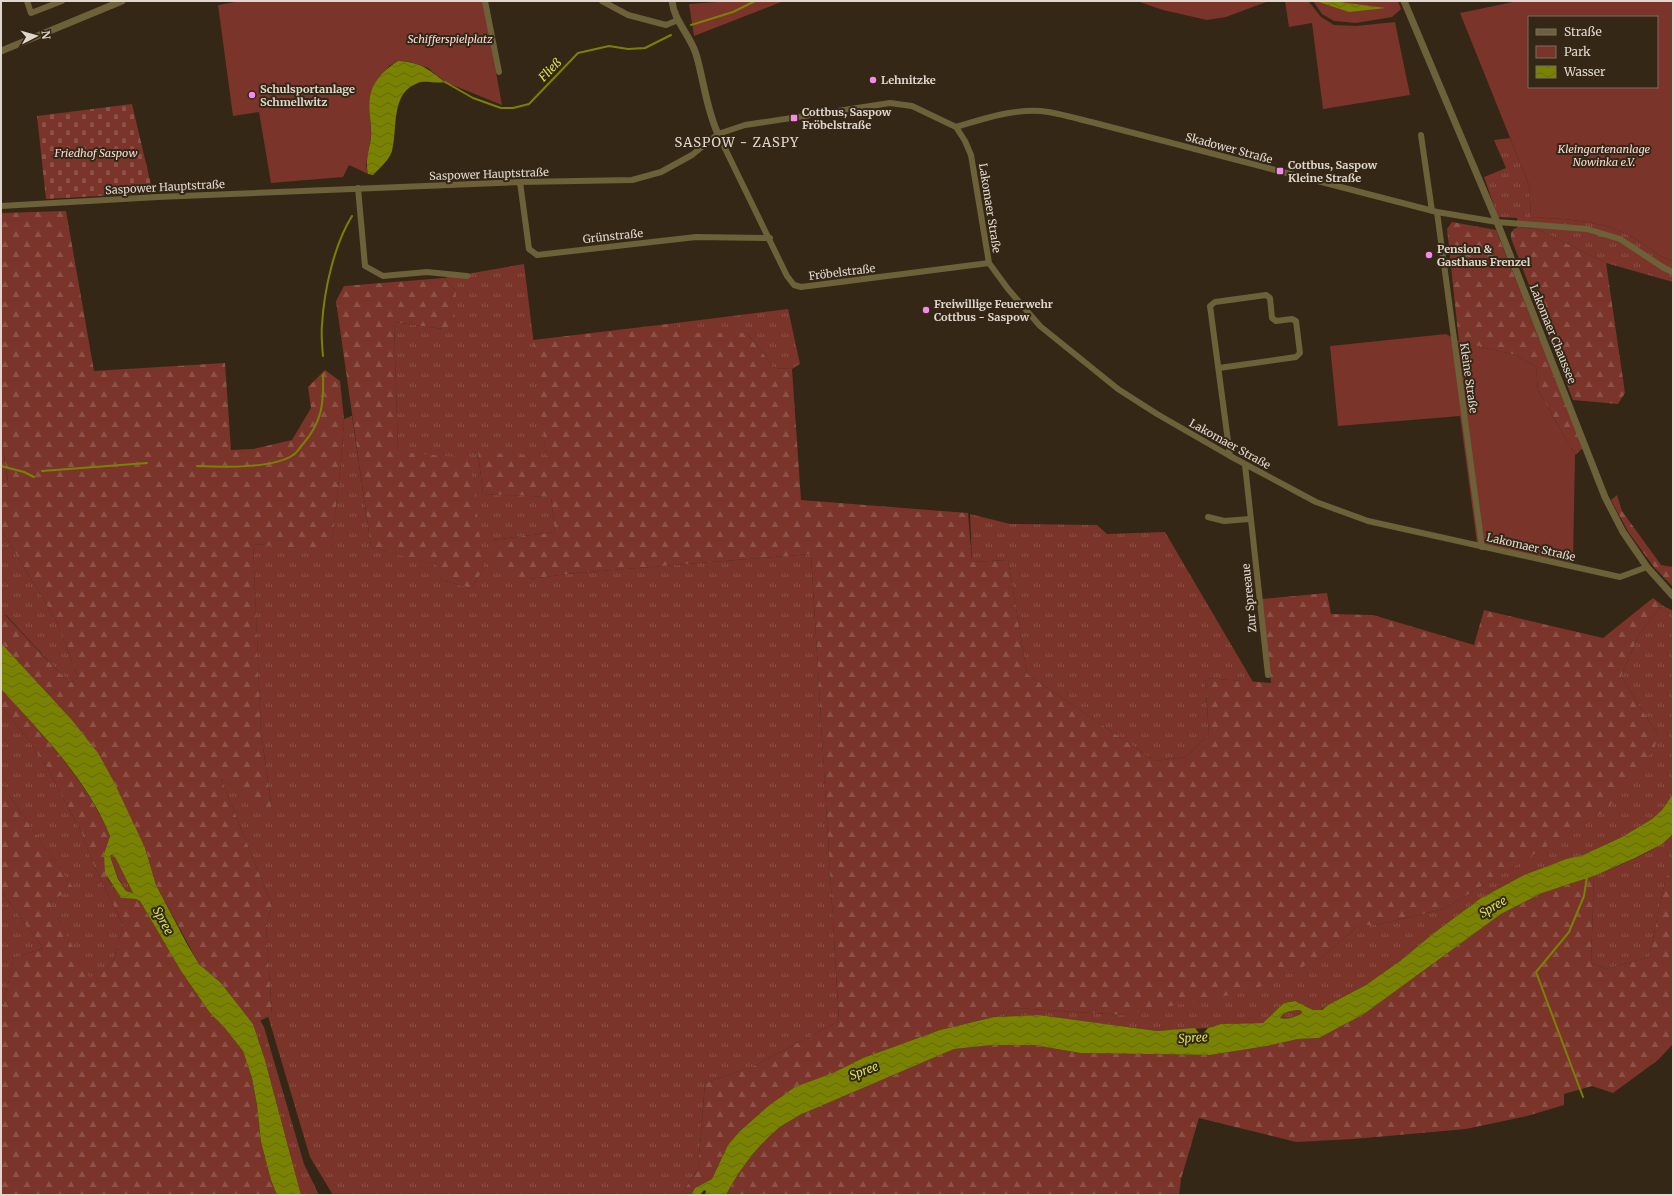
<svg xmlns="http://www.w3.org/2000/svg" width="1674" height="1196" viewBox="0 0 1674 1196" font-family="Merriweather,serif">
  <style>
    .grass { fill: url(#grass-tufts) }
    .forest { fill: url(#forest-firs) }
    .cemetery { fill: url(#cemetery-stones) }
    .green { fill: #7b3429; fill-rule: evenodd }
    .water { fill: url(#water-waves); fill-rule: evenodd }
    .lines { fill: none; stroke-linecap: round; stroke-linejoin: round }
    .stream { stroke: #7a8201; stroke-width: 2 }
    .minor { stroke: #6c6139; stroke-width: 6 }
    .tertiary { stroke: #6c6139; stroke-width: 7 }
    .poi-dot { fill: #f589ef; stroke: #342716; stroke-width: 1.5 }
    .labels { text-anchor: middle; stroke-width: 4; stroke-linejoin: round; paint-order: stroke }
    .park-label { font-size: 11px; font-style: italic; fill: #f6dad5; stroke: #342716 }
    .poi-label { font-size: 11px; font-weight: bold; fill: #e0d8ce; stroke: #342716; text-anchor: start }
    .street-label { font-size: 11px; fill: #e0d8ce; stroke: #342716 }
    .water-label { font-size: 12px; font-style: italic; fill: #d6e359; stroke: #342716 }
    .quarter-label { font-size: 13px; letter-spacing: 1px; fill: #e0d8ce; stroke: #342716 }
  </style>
  <defs>
    <pattern id="grass-tufts" width="24" height="20" patternUnits="userSpaceOnUse"><rect width="24" height="20" fill="#7b3429"/><path d="M3 7l-1-3M5 7V3M7 7l1-3M15 17l-1-3M17 17v-4M19 17l1-3" fill="none" stroke="#8d5147"/></pattern>
    <pattern id="forest-firs" width="22" height="20" patternUnits="userSpaceOnUse"><rect width="22" height="20" fill="#7b3429"/><path d="M5 1l3.5 6h-7zM16 11l3.5 6h-7z" fill="#8d5147"/></pattern>
    <pattern id="cemetery-stones" width="16" height="16" patternUnits="userSpaceOnUse"><rect width="16" height="16" fill="#7b3429"/><path d="M2 7V4a2 2 0 0 1 4 0v3zM10 15v-3a2 2 0 0 1 4 0v3z" fill="#8d5147"/></pattern>
    <pattern id="water-waves" width="16" height="10" patternUnits="userSpaceOnUse"><rect width="16" height="10" fill="#7a8201"/><path d="M0 5q4-4 8 0t8 0" fill="none" stroke="#676b16"/></pattern>
  </defs>
  <rect width="100%" height="100%" fill="#342716"/>
  <path class="grass" d="M1510,138l19,47 2,32c34,2 69,3 100,19 14,8 26,21 42,25v21l-67,-19 -69,-34 -19,-2 -1,-9 -19,-1 -14,-40 22,-9 -12,-28z
    M524,264l16,130 6,64 -68,-5 5,41 68,3 4,35 -63,8 37,39 47,-6 235,-19 28,467 -85,45 -49,17 -7,86 -17,26h-348l-23,-38 -42,-141 4,-2 -6,-89 6,-20 -51,-126 51,29 -11,-75 -8,-189 78,6 10,-88 3,-43 8,-3 19,131 67,18 3,15 30,8 13,-19 -86,-117 -4,-130 49,7 13,-38 -12,-13z
    M788,309l12,55 -8,5 -18,-1 -27,-35h-68l-3,-10z
    M1,437l7,45 -7,3z
    M970,514l40,10 87,1 10,9 58,-2 88,150 -48,-4 4,56 -23,23 -31,4 -128,-87 -19,-114 -36,2z
    M1,529l55,91 22,58 -9,5 -63,-68 -5,2z
    M1662,605l11,6v183l-11,16 -10,9 -30,18 -39,18 -17,4 -42,16 -43,23 -47,35 -34,28 -34,24 -38,20 -7,5h-8l-18,-9 -11,2 -21,20 -42,1 -13,4 -51,3 -118,-16 -45,2 22,-9 107,7 198,-57 38,-33h17l68,-16 160,-98 53,-77 -36,-58 19,-43z
    M1,706l27,33 19,28 35,66 9,26 32,66 -9,34 -22,25 -43,-83 24,-13 -72,-104z
    M1673,834v38l-7,5 -17,80 -43,12 -15,-6 3,-87c27,-12 57,-22 79,-42z
    M111,855h2l3,4 17,34 -7,-2 -8,-13 -8,-22z
    M1,891l42,57 -29,10 -13,56z
    M1300,1010l2,2 -1,2c-7,3 -14,6 -21,4 3,-6 12,-8 20,-8z
    M260,1020l4,7 40,137 15,31h-18l-36,-135 -12,-36z"/>
  <path class="forest" d="M66,211l28,160 131,-8 6,87 22,-1 39,-9 19,-32 -3,-21 17,-17 15,11 4,38 -3,43 -10,89 -78,-7 8,189 11,76 -51,-30 51,126 -6,20 6,90 -19,9 -32,-41 -22,-19 -43,-79 -11,-37 -74,-129 -70,-76v-26l4,-2 64,68 9,-5 -22,-58 -55,-91v-44l7,-4 -7,-44v-224z
    M1452,222l44,8 87,218 -8,7 -37,-65 -2,-23 -20,-12 -57,-13 -12,-113z
    M1518,227l19,2 69,34 19,130 -7,11 -45,-4 -62,-162v-5l3,-4z
    M444,278l12,13 -2,34 -11,4 -49,-7 4,130 72,6 14,111 -13,19 -30,-8 -4,-15 -66,-18 -35,-246 8,-15z
    M676,323l3,10h68l27,35 18,1 9,131 167,13 4,49 36,-2 19,114 128,87 31,-4 23,-23 -4,-56 66,5 -10,-84 66,-6 4,21 42,1 101,30 10,-35 119,28 50,-40 9,7 -22,28 -19,43 36,58 -2,13 -30,41 -20,23 -161,98 -68,16h-17l-38,33 -70,33 -128,24 -107,-7 -22,9 -54,13 -77,28 -96,49 -28,25 -11,13 -16,34 -17,9 -4,7h-10l17,-26 7,-86 49,-17 85,-45 -28,-467 -235,19 -47,6 -34,-9 -3,-30 63,-8 -4,-35 -68,-3 -5,-42 68,5 -13,-117z
    M1617,495l5,16 39,54 12,2v20l-19,-20 -25,-34 -18,-33z
    M1,689c41,45 85,90 109,147l-6,18 4,25 13,19 15,1 4,2 41,70 29,42 14,14 19,24 9,27 5,27 4,37 10,38 6,15h-276v-181l13,-56 29,-10 -42,-57v-107l73,105 -25,12 43,82 22,-24 9,-34 -32,-66 -9,-26 -35,-66 -19,-28 -27,-33z
    M1673,872v172l-15,16 -45,33 -21,-7 -28,8v11l-37,11 -61,13 -112,10 -58,3 -97,-24 -18,61 -2,16h-453c13,-25 32,-50 54,-68 7,-5 15,-9 22,-13l152,-65 39,-4h41l46,8 130,2 57,-9 31,-7 21,-1 45,-24 137,-100 41,-21 52,-17 -3,87 15,6 43,-12 17,-80z"/>
  <path class="cemetery" d="M132,104l21,89 -107,6 -9,-83z"/>
  <path class="green" d="M241,1h242l19,104 -57,-23 -17,-14 -17,-6 -13,-1 -9,5 -13,16 -6,14 1,41 -5,28 2,9 -19,-9 -6,12 -72,6 -12,-71 -26,4 -15,-111z
    M733,1h51l-90,35 -5,-32z
    M1137,1h132l-43,16 -19,3 -44,-10z
    M1285,1h22l3,2 11,14 13,8 22,1 39,-4 15,73 -87,14 -11,-86 -23,4z
    M1313,1h85l3,8 -9,8 -36,6 -22,-2 -12,-7z
    M1518,1h155v260c-16,-4 -28,-17 -42,-25 -31,-16 -66,-17 -100,-19l-2,-32 -69,-172zM1529,17h128v70h-128z
    M1446,334l14,8 56,13 20,12 2,23 37,65 -2,108 -96,-20 -17,-127 -122,10 -8,-80z"/>
  <path class="water" d="M1316,1h16l54,7 -37,4z
    M398,61c23,1 30,8 47,21 -9,2 -20,-2 -27,1 -28,10 -20,45 -26,68 -2,8 -13,18 -19,24l-5,-1c-3,-13 1,-23 3,-36 1,-14 -3,-28 -1,-41 2,-15 16,-29 28,-36z
    M1,643l70,76 27,34 16,29 31,66 11,37 31,59 12,20 22,19 32,41 12,36 36,135h-24l-6,-15 -10,-38 -4,-37 -5,-27 -9,-27 -19,-24 -14,-14 -29,-42 -41,-70 -4,-2 -15,-1 -16,-25 -1,-19 6,-18c-23,-57 -68,-102 -109,-147zM111,855h2l3,4 17,34 -7,-2 -8,-12 -8,-23z
    M1673,794v40l-11,10 -27,14 -41,18 -52,17 -41,21 -137,100 -45,24 -21,1 -31,7 -57,9 -130,-2 -46,-8h-41l-39,4 -152,65c-7,4 -15,8 -22,13 -22,18 -41,43 -54,68h-21l1,-4 -2,-1 -4,5h-9l4,-7 17,-9 16,-34 11,-13 28,-25 28,-20 38,-14 30,-15 77,-28 54,-13 45,-2 118,16 38,-3 6,8 7,-8 13,-4 42,-1 21,-20 11,-2 18,9h9l6,-5 38,-20 34,-24 34,-28 47,-35 43,-23 42,-16 17,-4 39,-18 30,-18 10,-9zM1300,1010l2,2 -1,2c-7,3 -14,6 -21,4 3,-6 12,-8 20,-8z"/>
  <g class="lines">
    <path class="stream" d="M691,25l42,-13 22,-11
      M445,82l28,16 28,10h12l16,-4 49,-51 31,-7 19,3 17,-1 26,-13
      M323,356c-1,-11 -2,-21 -1,-31 2,-35 12,-80 30,-109
      M1,466l23,6 10,5
      M197,466c24,1 76,3 96,-11 4,-2 7,-8 10,-11 19,-22 21,-41 20,-69
      M42,471l105,-8
      M1583,1097l-47,-125 33,-40 15,-36 3,-19"/>
    <path class="minor" d="M27,1l4,12 31,-12
      M485,1l14,71
      M602,1l26,14 38,10 12,-5
      M956,127l9,14 6,14 18,108 19,26 32,37 78,63 39,25 73,42 86,46 52,19 252,56 27,-10
      M956,127c27,-8 56,-18 85,-16 18,2 37,8 54,12l342,89 60,10 90,7 33,10 44,29 9,4
      M718,134l69,142 7,9 7,2 188,-24
      M1421,135l11,76
      M520,182l9,67 8,6 159,-18 74,1
      M358,188l7,78 18,10 44,-4 40,4
      M1,206l157,-9 362,-15 112,-2 29,-8 31,-17 26,-21 27,-9 145,-22 22,3 44,21
      M1437,212l45,335
      M1219,368l77,-11 4,-4 -4,-32 -4,-2 -16,2 -4,-3 -2,-20 -4,-3 -51,7 -5,4 20,150
      M1245,465l23,210
      M1208,517l16,4 26,-2"/>
    <path class="tertiary" d="M672,1c2,20 18,34 24,53 8,27 10,54 22,80
      M1404,1l93,221 108,275 18,35 24,35 26,29
      M1,51l121,-50"/>
  </g>
  <g class="poi-dot">
    <circle cx="873" cy="80" r="4"/>
    <circle cx="252" cy="95" r="4"/>
    <rect x="790" y="114" width="8" height="8" rx="2"/>
    <rect x="1276" y="167" width="8" height="8" rx="2"/>
    <circle cx="1429" cy="255" r="4"/>
    <circle cx="926" cy="310" r="4"/>
  </g>
  <g class="labels">
    <g class="park-label">
      <text x="450" y="43">Schifferspielplatz</text>
      <text x="1604" y="153">Kleingartenanlage<tspan x="1604" dy="13">Nowinka e.V.</tspan></text>
      <text x="96" y="157">Friedhof Saspow</text>
    </g>
    <g class="poi-label">
      <text x="881" y="84">Lehnitzke</text>
      <text x="260" y="93">Schulsportanlage<tspan x="260" dy="13">Schmellwitz</tspan></text>
      <text x="802" y="116">Cottbus, Saspow<tspan x="802" dy="13">Fröbelstraße</tspan></text>
      <text x="1288" y="169">Cottbus, Saspow<tspan x="1288" dy="13">Kleine Straße</tspan></text>
      <text x="1437" y="253">Pension &amp;<tspan x="1437" dy="13">Gasthaus Frenzel</tspan></text>
      <text x="934" y="308">Freiwillige Feuerwehr<tspan x="934" dy="13">Cottbus - Saspow</tspan></text>
    </g>
    <g class="street-label">
      <text transform="translate(1229 148) rotate(15)" y="4">Skadower Straße</text>
      <text transform="translate(489 174) rotate(-2)" y="4">Saspower Hauptstraße</text>
      <text transform="translate(165 187) rotate(-3)" y="4">Saspower Hauptstraße</text>
      <text transform="translate(990 208) rotate(81)" y="4">Lakomaer Straße</text>
      <text transform="translate(613 236) rotate(-6)" y="4">Grünstraße</text>
      <text transform="translate(842 272) rotate(-7)" y="4">Fröbelstraße</text>
      <text transform="translate(1553 334) rotate(68)" y="4">Lakomaer Chaussee</text>
      <text transform="translate(1469 378) rotate(82)" y="4">Kleine Straße</text>
      <text transform="translate(1230 444) rotate(29)" y="4">Lakomaer Straße</text>
      <text transform="translate(1531 547) rotate(13)" y="4">Lakomaer Straße</text>
      <text transform="translate(1249 598) rotate(-96)" y="4">Zur Spreeaue</text>
    </g>
    <g class="water-label">
      <text transform="translate(550 70) rotate(-46)" y="4">Fließ</text>
      <text transform="translate(1493 907) rotate(-31)" y="4">Spree</text>
      <text transform="translate(163 921) rotate(62)" y="4">Spree</text>
      <text transform="translate(1193 1038) rotate(-4)" y="4">Spree</text>
      <text transform="translate(864 1071) rotate(-21)" y="4">Spree</text>
    </g>
    <g class="quarter-label">
      <text x="737" y="147">SASPOW - ZASPY</text>
    </g>
  </g>
  <rect width="1674" height="1196" fill="none" stroke="#e0d8ce" stroke-width="4"/>
  <rect x="1528" y="16" width="130" height="72" fill="#342716" stroke="#796e60"/>
  <rect x="1536" y="29" width="20" height="6" fill="#6c6139" stroke="#796e60"/>
  <text x="1564" y="36" font-size="12" fill="#e0d8ce">Straße</text>
  <rect x="1536" y="46" width="20" height="12" fill="#7b3429" stroke="#796e60"/>
  <text x="1564" y="56" font-size="12" fill="#e0d8ce">Park</text>
  <rect x="1536" y="66" width="20" height="12" fill="url(#water-waves)" stroke="#796e60"/>
  <text x="1564" y="76" font-size="12" fill="#e0d8ce">Wasser</text>
  <g transform="translate(36 36) rotate(84)" stroke="#342716" stroke-width="3" paint-order="stroke">
  <path d="M0-3L7 15L0 10L-7 15Z" fill="#e0d8ce"/>
  <text y="-6" font-size="11" font-weight="bold" text-anchor="middle" fill="#e0d8ce">N</text>
  </g>
</svg>
